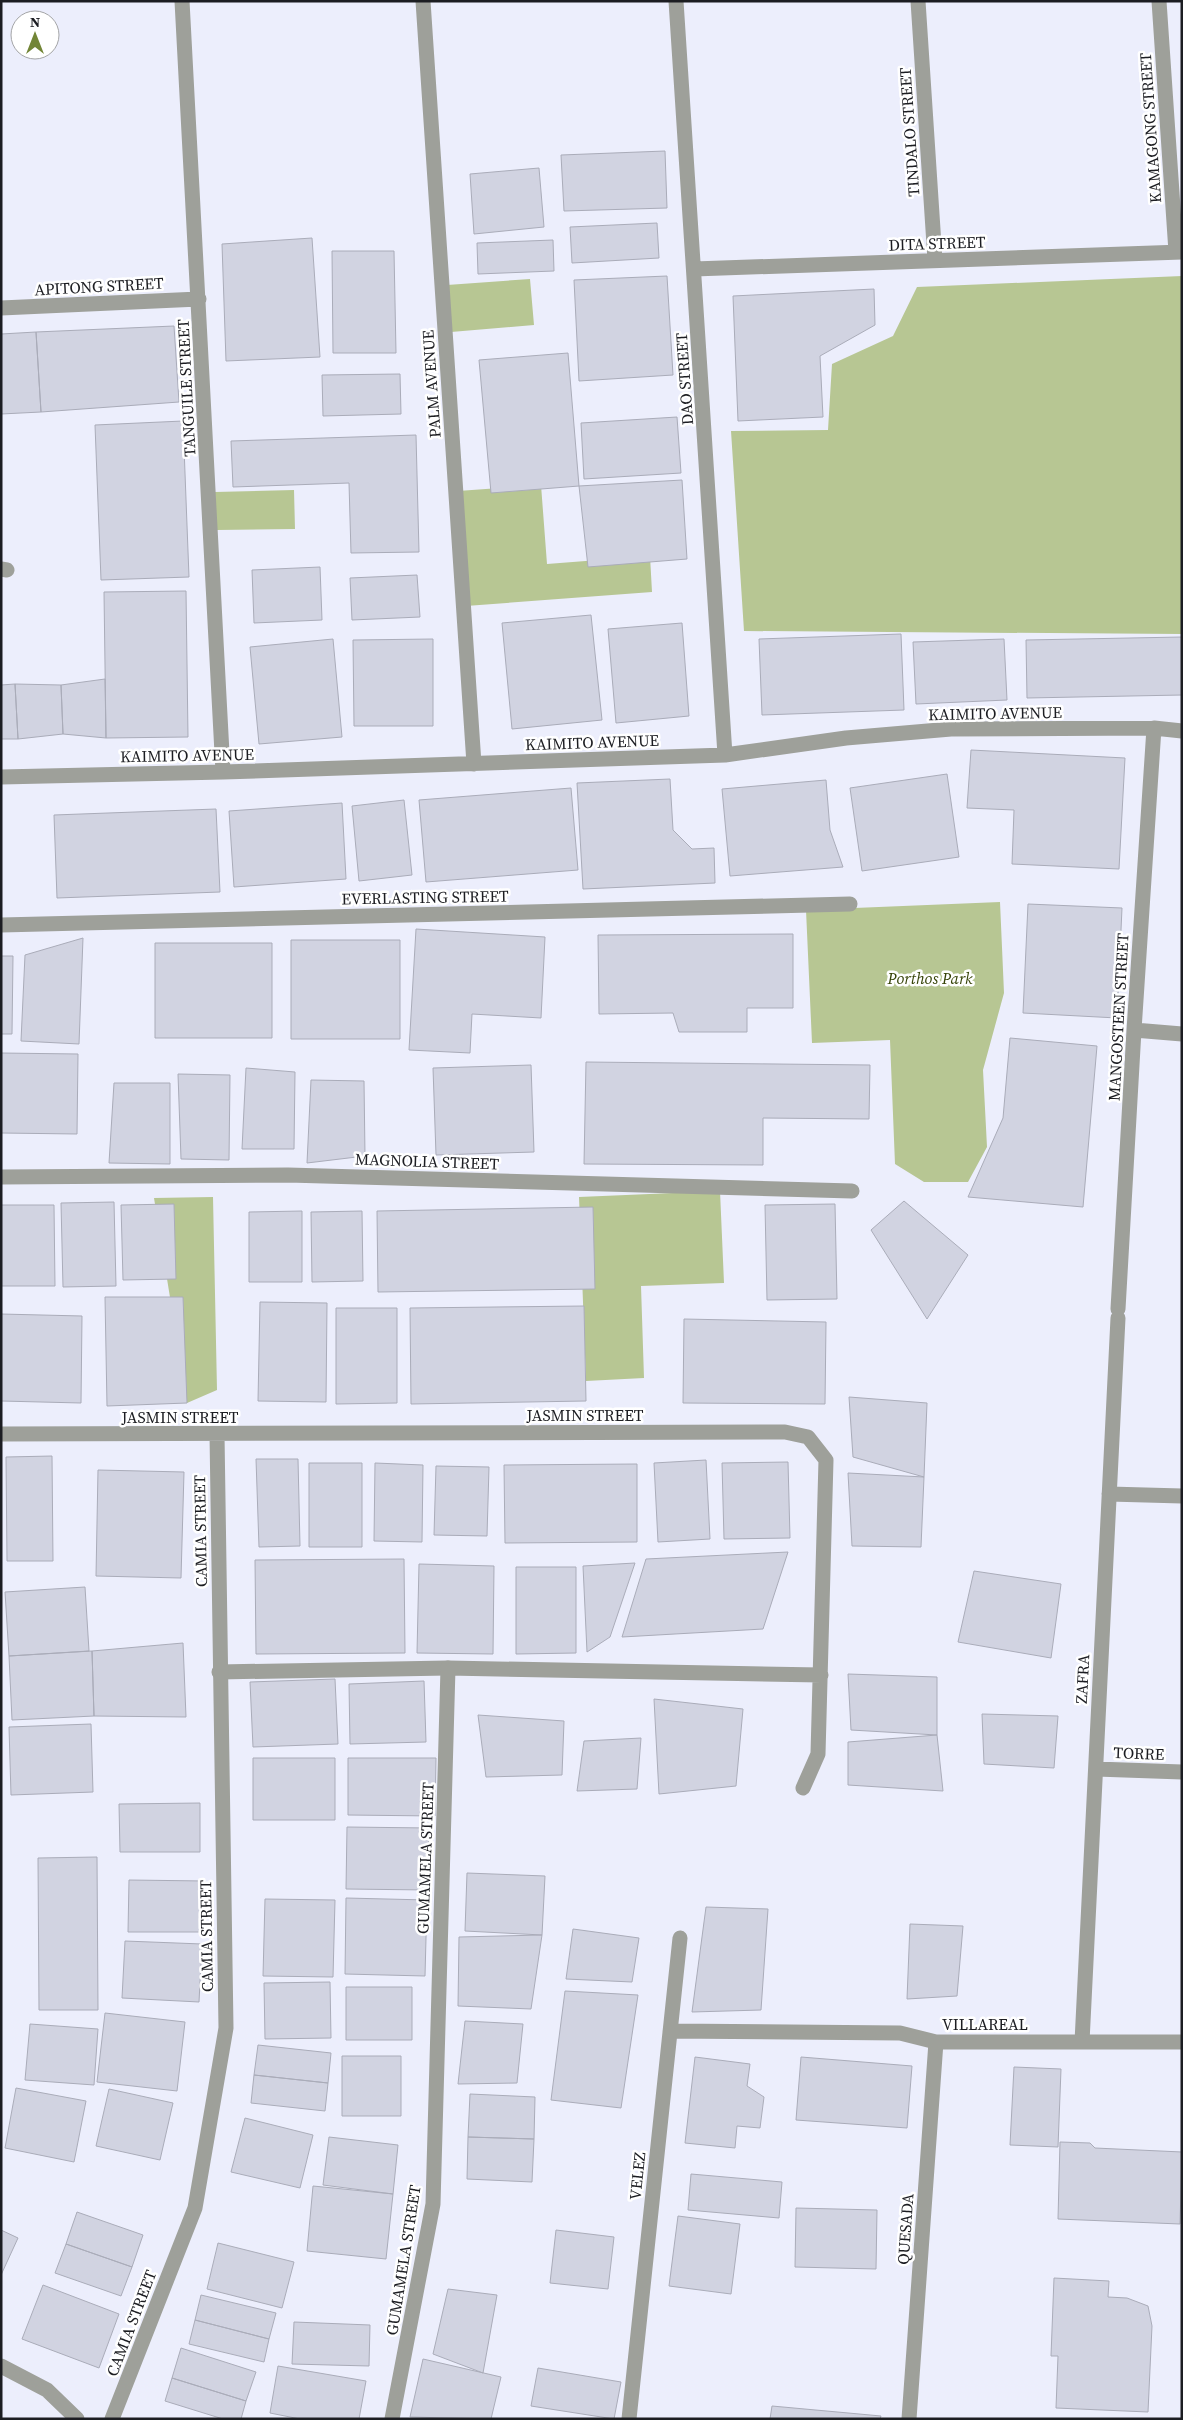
<svg xmlns="http://www.w3.org/2000/svg" width="1183" height="2420" viewBox="0 0 1183 2420" font-family="'Source Serif 4',serif">
  <style>
    .green { fill: #b7c693 }
    .building { fill: #d1d3e1; stroke: #aaacb9 }
    .lines { fill: none; stroke-linecap: round; stroke-linejoin: round }
    .lane { stroke: #9ea09a; stroke-width: 15 }
    .street { stroke: #9ea09a; stroke-width: 15 }
    .labels { text-anchor: middle; stroke-width: 5; stroke-linejoin: round; paint-order: stroke }
    .street-label { font-size: 16px; fill: #1c1d22; stroke: #fff }
    .park-label { font-size: 16px; font-style: italic; fill: #354206; stroke: #fff }
  </style>
  <rect width="100%" height="100%" fill="#eceefc"/>
  <path class="green" d="M1182,276v358l-438,-3 -13,-200 97,-1 4,-66 61,-28 24,-49z
    M530,279l4,46 -83,7 -4,-47z
    M541,485l6,79 103,-8 2,36 -186,14 -8,-115z
    M294,490l1,39 -79,1 -1,-38z
    M1000,902l4,91 -21,77 4,77 -19,35h-44l-29,-18 -5,-124 -78,3 -6,-133z
    M720,1191l4,92 -83,3 3,92 -58,3 -7,-184z
    M213,1197l4,193 -30,13 -33,-205z"/>
  <path class="building" d="M665,151l2,57 -103,3 -3,-56z
    M539,168l5,59 -70,7 -4,-60z
    M657,223l2,35 -87,5 -2,-36z
    M312,238l8,119 -94,4 -4,-117z
    M553,240l1,31 -76,3 -1,-31z
    M332,251h62l2,102h-63z
    M667,276l6,99 -94,6 -5,-101z
    M874,289l1,36 -55,31 3,61 -85,4 -5,-125z
    M174,326l5,76 -138,10 -5,-80z
    M36,332l5,80 -40,2v-80z
    M568,353l11,133 -88,7 -12,-133z
    M400,374l1,40 -78,2 -1,-41z
    M677,417l4,56 -97,6 -3,-56z
    M183,421l6,156 -88,3 -6,-155z
    M416,435l3,117 -68,1 -2,-70 -116,4 -2,-46z
    M682,480l5,79 -99,8 -9,-81z
    M320,567l2,53 -68,3 -2,-53z
    M417,575l3,42 -68,3 -2,-42z
    M186,591l2,146 -82,1 -2,-146z
    M591,615l11,105 -90,9 -10,-106z
    M682,623l7,93 -73,7 -8,-94z
    M901,634l3,76 -142,5 -3,-76z
    M1182,637v58l-155,3 -1,-58z
    M333,639l9,98 -83,7 -9,-97z
    M433,639v87h-79l-1,-86z
    M1004,639l3,61 -91,4 -3,-62z
    M105,679l1,59 -43,-4 -2,-49z
    M15,684l46,1 2,49 -45,5z
    M15,684l3,55h-17v-54z
    M971,750l154,8 -6,111 -107,-5 2,-54 -47,-2z
    M947,774l12,83 -97,14 -12,-83z
    M670,779l3,51 19,19 22,-1 1,35 -132,6 -6,-106z
    M826,780l4,50 13,37 -113,9 -8,-87z
    M571,788l7,82 -152,12 -7,-82z
    M404,800l8,75 -53,6 -7,-75z
    M342,803l4,76 -112,8 -5,-76z
    M216,809l4,83 -163,6 -3,-83z
    M1028,904l94,4 -5,110 -94,-5z
    M416,929l129,8 -4,81 -69,-4 -2,39 -61,-3z
    M793,934v74h-46v24h-68l-6,-19 -74,1 -1,-79z
    M83,938l-4,106 -58,-3 4,-86z
    M291,940h109v99h-109z
    M155,943h117v95h-117z
    M1,956h12l-1,78h-11z
    M1010,1038l87,8 -14,161 -115,-10 35,-79z
    M1,1053l77,1 -1,80 -76,-1z
    M586,1062l284,3 -1,54 -106,-1v47l-179,-1z
    M531,1065l3,87 -98,3 -3,-87z
    M246,1068l49,4 -1,77h-52z
    M178,1074l52,1 -1,85 -48,-1z
    M311,1080l53,1 1,75 -58,7z
    M114,1083h56v81l-61,-1z
    M904,1201l64,54 -41,64 -56,-89z
    M114,1202l2,84 -53,1 -2,-84z
    M174,1204l2,75 -53,1 -2,-75z
    M835,1204l2,95 -70,1 -2,-95z
    M1,1205h53l1,81h-54z
    M593,1207l2,82 -217,3 -1,-81z
    M302,1211v71h-53v-70z
    M362,1211l1,70 -51,1 -1,-70z
    M105,1297h78l4,106 -80,3z
    M260,1302l67,1 -1,99 -68,-1z
    M584,1306l2,95 -175,3 -1,-96z
    M336,1308h61v95l-61,1z
    M1,1314l81,2 -1,87 -80,-2z
    M684,1319l142,3 -1,82 -142,-1z
    M849,1397l78,6 -3,74 -71,-20z
    M52,1456l1,105h-46l-1,-104z
    M256,1459h42l2,87 -41,1z
    M706,1460l4,79 -52,3 -4,-79z
    M788,1462l2,76 -66,1 -2,-76z
    M309,1463h53v84h-53z
    M375,1463l48,2 -1,77 -48,-1z
    M637,1464v78l-132,1 -1,-78z
    M436,1466l53,1 -2,69 -53,-1z
    M98,1470l86,2 -3,106 -85,-2z
    M848,1473l76,4 -3,70 -69,-1z
    M788,1552l-25,77 -141,8 24,-78z
    M404,1559l1,94 -149,1 -1,-94z
    M635,1563l-25,74 -23,15 -4,-86z
    M419,1564l75,2 -1,88 -76,-1z
    M516,1567h60v86l-60,1z
    M974,1571l87,13 -10,74 -93,-16z
    M85,1587l4,64 -80,5 -4,-64z
    M183,1643l3,74 -92,-1 -2,-65z
    M92,1651l2,65 -82,4 -3,-64z
    M848,1674l89,3v58l-86,-5z
    M335,1679l3,65 -85,3 -3,-65z
    M424,1681l2,61 -76,2 -1,-60z
    M654,1699l89,10 -7,77 -77,8z
    M982,1714l76,2 -4,52 -70,-4z
    M478,1715l86,6 -2,54 -76,2z
    M91,1724l2,68 -82,3 -2,-68z
    M937,1735l6,56 -95,-6v-43z
    M641,1738l-4,51 -60,2 7,-50z
    M253,1758h82v62h-82z
    M348,1758h88l-1,58 -87,-1z
    M200,1803v49h-80l-1,-48z
    M347,1827l82,1 -1,62 -82,-1z
    M97,1857l1,153h-59l-1,-152z
    M467,1873l78,3 -3,59 -77,-4z
    M129,1880l76,1v51h-77z
    M346,1898l81,2 -2,76 -80,-2z
    M265,1899l70,1 -2,77 -70,-1z
    M706,1907l62,2 -7,101 -69,2z
    M910,1924l53,2 -6,70 -50,3z
    M573,1929l66,9 -7,44 -66,-3z
    M542,1935l-11,74 -73,-3 1,-69z
    M125,1941l77,3 -3,58 -77,-4z
    M330,1982l1,56 -66,1 -1,-56z
    M346,1987h66v53h-66z
    M565,1991l73,4 -17,113 -70,-8z
    M105,2013l80,9 -8,69 -80,-9z
    M465,2021l58,3 -6,59 -59,1z
    M30,2024l68,5 -4,56 -69,-5z
    M258,2045l73,8 -3,30 -74,-8z
    M342,2056h59v60h-59z
    M695,2057l55,7 -3,22 17,11 -4,31 -23,-2 -2,22 -50,-5z
    M801,2057l111,9 -5,62 -111,-8z
    M1014,2067l47,2 -3,78 -48,-2z
    M254,2075l74,8 -3,28 -74,-8z
    M16,2088l70,13 -12,61 -69,-14z
    M109,2089l64,14 -13,57 -64,-14z
    M470,2094l65,3 -1,42 -66,-2z
    M245,2118l68,17 -13,53 -69,-16z
    M329,2137l69,8 -5,49 -70,-9z
    M468,2137l66,2 -2,43 -65,-3z
    M1060,2142l30,1 5,5 87,4 -2,72 -122,-5z
    M691,2174l91,8 -3,36 -91,-8z
    M313,2186l80,8 -7,65 -79,-8z
    M796,2208l81,2 -1,59 -81,-2z
    M77,2212l66,23 -11,32 -66,-23z
    M678,2216l62,8 -9,70 -62,-8z
    M1,2230l17,8 -17,37z
    M556,2230l58,7 -6,52 -58,-6z
    M218,2243l76,19 -12,46 -75,-19z
    M66,2244l66,23 -11,29 -66,-23z
    M1054,2278l55,3 -1,16 19,1 21,8 4,20 -4,86 -92,-4 2,-52h-7z
    M43,2285l76,29 -20,54 -77,-29z
    M448,2289l49,6 -14,78 -50,-19z
    M201,2295l75,18 -7,26 -74,-19z
    M195,2320l74,19 -5,23 -75,-18z
    M294,2322l76,3 -1,41 -77,-2z
    M181,2348l75,24 -10,29 -74,-23z
    M423,2359l78,18 -10,42 -81,-2z
    M278,2366l88,15 -7,38h-59l-30,-6z
    M538,2368l83,14 -7,37 -83,-13z
    M172,2378l74,23 -5,18h-18l-58,-18z
    M772,2406l109,10 -1,3h-110z"/>
  <g class="lines">
    <path class="lane" d="M219,1672l229,-4"/>
    <path class="street" d="M182,1l41,771
      M423,1l51,763
      M676,1l49,754
      M918,1l17,259
      M1159,1l17,251
      M694,269l488,-17
      M1,308l198,-9
      M1,569l6,1
      M1,777l222,-5 502,-17 121,-17 105,-9 203,-1 28,3
      M1,925l849,-21
      M1134,1030l48,4
      M1,1177l287,-2 564,16
      M1118,1309l16,-279 20,-302
      M1,1434l784,-2 23,5 18,23 -8,294 -15,34
      M1109,1494l73,2
      M1096,1769l86,3
      M670,2031l230,2 36,9h246
      M1082,2042l36,-724
      M1,2366l46,24 30,29
      M112,2419l83,-211 31,-180 -9,-594
      M392,2419l41,-215 15,-536 373,7
      M629,2419l51,-481
      M909,2419l27,-377"/>
  </g>
  <g class="labels">
    <g class="street-label">
      <text transform="translate(1150 128) rotate(-94)" y="6">KAMAGONG STREET</text>
      <text transform="translate(909 132) rotate(-94)" y="6">TINDALO STREET</text>
      <text transform="translate(937 243) rotate(-2)" y="6">DITA STREET</text>
      <text transform="translate(99 286) rotate(-3)" y="6">APITONG STREET</text>
      <text transform="translate(684 379) rotate(-94)" y="6">DAO STREET</text>
      <text transform="translate(431 384) rotate(-94)" y="6">PALM AVENUE</text>
      <text transform="translate(186 388) rotate(-93)" y="6">TANGUILE STREET</text>
      <text transform="translate(995 713) rotate(-1)" y="6">KAIMITO AVENUE</text>
      <text transform="translate(592 742) rotate(-2)" y="6">KAIMITO AVENUE</text>
      <text transform="translate(187 755) rotate(-1)" y="6">KAIMITO AVENUE</text>
      <text transform="translate(425 897) rotate(-1)" y="6">EVERLASTING STREET</text>
      <text transform="translate(1118 1017) rotate(-87)" y="6">MANGOSTEEN STREET</text>
      <text transform="translate(427 1161) rotate(2)" y="6">MAGNOLIA STREET</text>
      <text x="585" y="1421">JASMIN STREET</text>
      <text x="180" y="1423">JASMIN STREET</text>
      <text transform="translate(200 1531) rotate(-91)" y="6">CAMIA STREET</text>
      <text transform="translate(1082 1679) rotate(-87)" y="6">ZAFRA</text>
      <text transform="translate(1139 1753) rotate(2)" y="6">TORRE</text>
      <text transform="translate(425 1858) rotate(-88)" y="6">GUMAMELA STREET</text>
      <text transform="translate(206 1936) rotate(-91)" y="6">CAMIA STREET</text>
      <text x="985" y="2030">VILLAREAL</text>
      <text transform="translate(637 2176) rotate(-84)" y="6">VELEZ</text>
      <text transform="translate(905 2229) rotate(-86)" y="6">QUESADA</text>
      <text transform="translate(403 2260) rotate(-81)" y="6">GUMAMELA STREET</text>
      <text transform="translate(131 2323) rotate(-69)" y="6">CAMIA STREET</text>
    </g>
    <g class="park-label">
      <text x="930" y="984">Porthos Park</text>
    </g>
  </g>
  <rect width="1183" height="2420" fill="none" stroke="#1c1d22" stroke-width="5"/>
  <g transform="translate(35 35)"><circle r="24" fill="#ffffff" stroke="#a4a5a7"/>
  <path d="M0-4L9 19L0 12L-9 19Z" fill="#728536"/>
  <text y="-8" font-size="14" font-weight="bold" text-anchor="middle" fill="#1c1d22">N</text>
  </g>
</svg>
